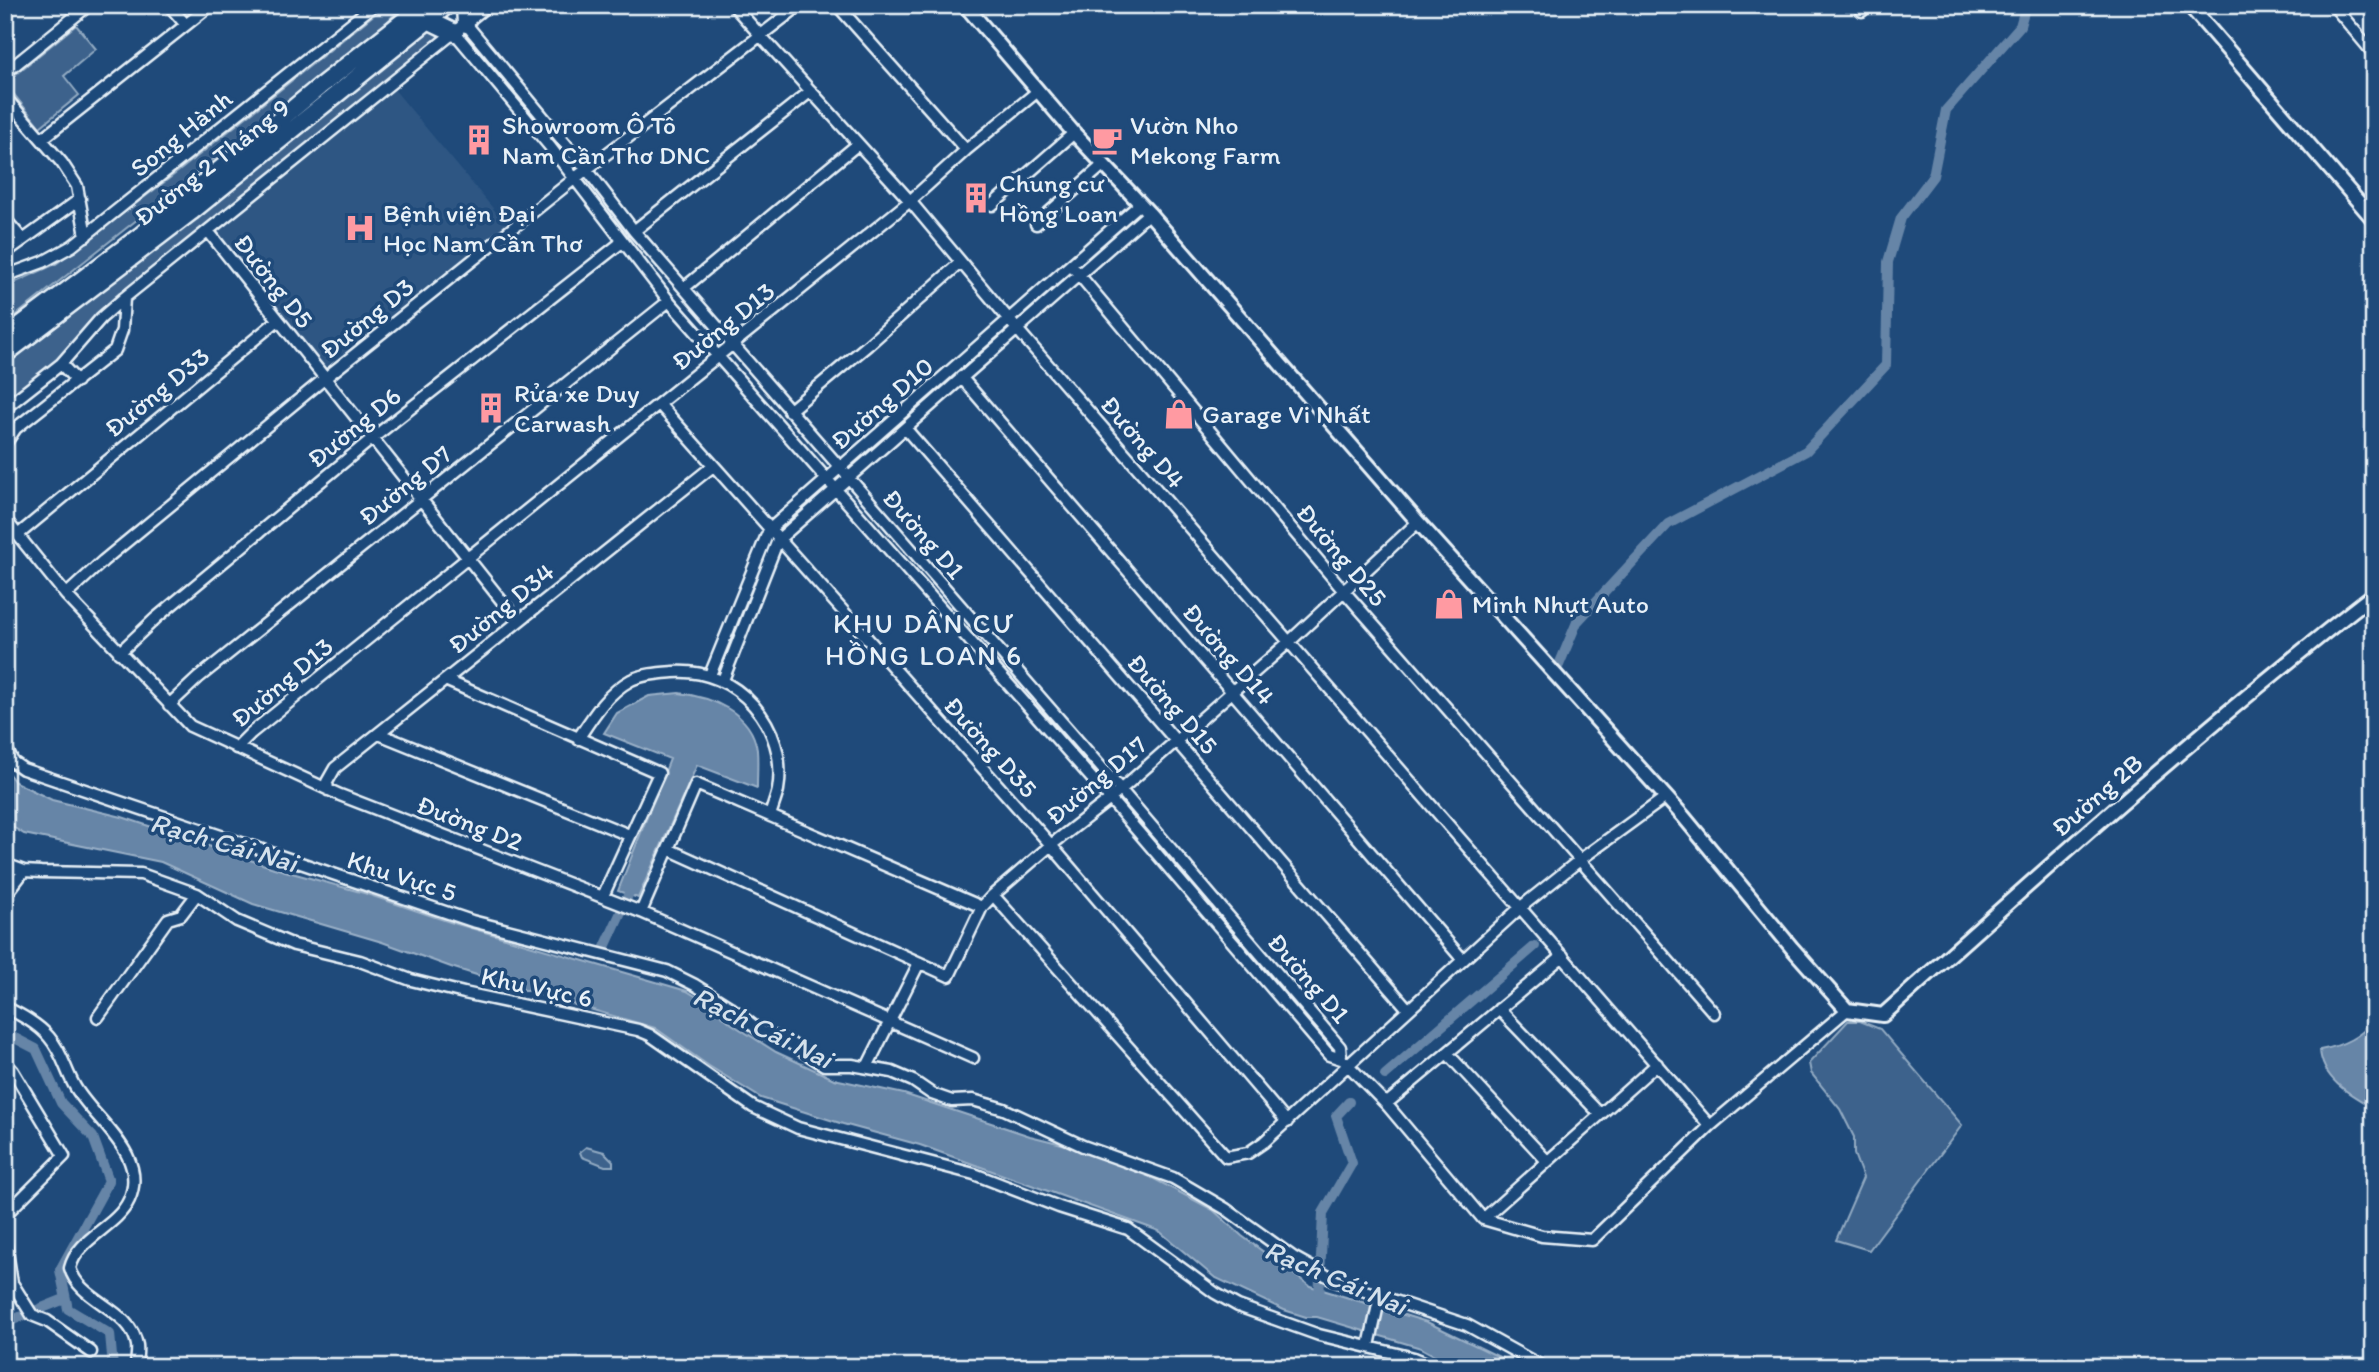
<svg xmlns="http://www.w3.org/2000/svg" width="2379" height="1372" viewBox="0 0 2379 1372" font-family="Itim,sans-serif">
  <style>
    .built { fill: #2e5683 }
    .green { fill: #3c628c; stroke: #92aac2; stroke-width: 2 }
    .water { fill: #6685a7; stroke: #9ab0c7; stroke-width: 2 }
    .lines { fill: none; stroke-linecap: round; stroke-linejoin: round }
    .canal { stroke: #6685a7; stroke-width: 10 }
    .minor-casing { stroke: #e8f1f8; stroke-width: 15 }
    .tertiary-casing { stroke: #e8f1f8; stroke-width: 18 }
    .trunk-casing { stroke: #e8f1f8; stroke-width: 21 }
    .minor { stroke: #1f4a7a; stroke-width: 10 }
    .tertiary { stroke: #1f4a7a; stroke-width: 12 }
    .trunk { stroke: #1f4a7a; stroke-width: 16 }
    .labels { text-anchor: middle; stroke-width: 7; stroke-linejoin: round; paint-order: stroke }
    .poi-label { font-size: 26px; fill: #e8f1f8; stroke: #1f4a7a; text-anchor: start }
    .street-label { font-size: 26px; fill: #e8f1f8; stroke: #1f4a7a }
    .neighbourhood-label { font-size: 28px; letter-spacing: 2px; fill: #e8f1f8; stroke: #1f4a7a }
    .water-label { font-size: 28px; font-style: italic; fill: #d4e1ec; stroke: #1f4a7a }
  </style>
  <rect width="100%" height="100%" fill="#1f4a7a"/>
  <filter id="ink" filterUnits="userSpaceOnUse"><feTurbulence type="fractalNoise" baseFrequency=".0143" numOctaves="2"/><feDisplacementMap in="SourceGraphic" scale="14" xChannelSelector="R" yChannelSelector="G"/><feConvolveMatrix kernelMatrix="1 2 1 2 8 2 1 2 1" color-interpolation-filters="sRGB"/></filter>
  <g filter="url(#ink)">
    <path class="built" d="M393,88l113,136 -181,143 -110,-136z"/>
    <path class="green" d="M386,5h17l-17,18 -381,301v-37l51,-23 123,-93z
      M76,25l20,24 -32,27 15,19 -39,32 -35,-44z
      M432,29l6,2 1,4 -6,8 -291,233 -51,44 -36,45 -50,37v-36c144,-110 285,-225 427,-337z
      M1848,1021h12l20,8 82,96 -93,125 -33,-10 27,-62 -9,-24v-17l-14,-28 -29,-36 -2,-10z
      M586,1147l18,5 9,9v5h-8l-23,-9 -2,-5z"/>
    <path class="water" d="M679,693c32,4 73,19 78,57 1,12 0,25 0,38l-60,-23 -59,133 -20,-7 52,-132 -66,-26 13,-20 32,-17z
      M5,769l10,13 37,18 70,17 152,51 90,25 86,29 237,69 23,14 22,19 44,28 58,27 70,15 126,42 48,12 65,25 70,37 29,26 68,50 117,36 93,45h-64l-35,-19 -104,-31h-11l-22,-7 -70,-33 -55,-46 -239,-86 -77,-21 -82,-26 -52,-32 -54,-38 -114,-33 -90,-28 -69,-25 -129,-38 -92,-42 -137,-28 -19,-12z
      M2374,1020v88c-23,-13 -52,-28 -54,-58 22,-4 40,-12 54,-30z"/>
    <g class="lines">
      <path class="canal" d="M1559,665l18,-43 91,-98 138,-73 80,-86 2,-103 13,-44 32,-42 13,-66 74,-84 6,-21
        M5,829l11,-14
        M627,898l1,-3
        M605,947l16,-35
        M5,1033l31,16 25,54 32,34 16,44 -49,89 8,39 42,25 3,33
        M1385,1075l150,-129
        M1319,1300l4,-87 29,-50 -16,-47 13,-14
        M5,1323l57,-23"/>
      <g class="minor-casing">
        <path id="minor" d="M169,5l17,20
          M733,5l177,196 106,127 694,798
          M837,5l129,145
          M2333,5l41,49
          M1862,11l6,-6
          M455,33l96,115 118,153 441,498 219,256 12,4 -1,-12 -220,-258 -486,-558 -46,-60 -122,-147
          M5,73l84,-68
          M5,97l57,66 15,23 9,50
          M42,139l169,-134
          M992,205l82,-72
          M5,219l18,21
          M1036,224l67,-59
          M208,231l309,389
          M634,231l177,-140
          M5,253l75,-54
          M1071,265l272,325 371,423
          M5,276l38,-14 29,-16 302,-241
          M684,288l174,-144
          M61,364l16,17
          M961,377l502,583
          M659,404l392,441 236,277
          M5,408l56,-44 40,-46 23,-20
          M789,411l79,-66 93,-83
          M905,428l503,581
          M5,444l11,-16 99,-78 7,-20 2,-32 364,-293
          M5,519l61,76 124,131 150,69 301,117 332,146
          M19,534l259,-214
          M66,595l37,-34 221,-182 250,-200 226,-174
          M119,653l37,-35 218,-181 248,-195
          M710,675l59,-145 371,-326
          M445,680l214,93 -56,123
          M723,680l55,-140 371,-327
          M169,705l29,-27 471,-377
          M379,734l250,101
          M578,739c15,-23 29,-46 53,-59 12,-6 29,-7 42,-8 64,-5 116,55 105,118 -2,9 -6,18 -8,26
          M5,746l8,16 10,7 449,152 195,50 28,14 35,22 30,24 27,10 37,24h28l40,7 21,9 19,13 20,7 21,-1 31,9 79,37 90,32 53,31 67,48 45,25 129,43 76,42
          M236,748l15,-15 659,-532 56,-51 72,-59
          M328,790l-1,-8 8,-14 378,-302
          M668,849l281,127 33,-69 11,-12 58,-50 59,-46 180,-158 128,-119
          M5,864l19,7 17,1 100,2 56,20 40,27 57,24 66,16 51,19 53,13 174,37 12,5 103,72 45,21 176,46 85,33 69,22 87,64 23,13 81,29 95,23 22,9
          M993,895l233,262 22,-4 16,-11 257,-235 60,-48 85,-62
          M5,896l19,-25
          M641,912l55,-128 286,123
          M5,1007c16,8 33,17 44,30 13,15 16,32 25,48 18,34 76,69 55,115 -13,28 -51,37 -59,68 9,34 61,40 67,77 1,7 -1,15 -1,22
          M1499,1009l101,105
          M98,1017l70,-98 13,-4 16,-21
          M1447,1053l100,108
          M5,1062l8,9 51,85 -59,59
          M1345,1062l43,44 95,113 59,17 50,4 118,-114 137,-116
          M867,1067l52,-104
          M1386,1104l177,-148
          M1483,1219l174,-155
          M5,1239l7,44 20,32 15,6 44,31
          M1369,1346l11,-50"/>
      </g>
      <g class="tertiary-casing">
        <path id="tertiary" d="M965,5l109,128 75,80 269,309 265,294 109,132 55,62 36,5c160,-144 321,-289 491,-421
          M2189,5l185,215"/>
      </g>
      <g class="trunk-casing">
        <path id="trunk" d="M465,5l1,19
          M428,20l27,13
          M5,337l135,-101 179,-149 105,-82
          M5,354l186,-142 256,-207"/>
      </g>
      <use href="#minor" class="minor"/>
      <use href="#tertiary" class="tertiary"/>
      <use href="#trunk" class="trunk"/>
    </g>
  </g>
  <defs>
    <g id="building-bare" transform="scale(2.415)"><path d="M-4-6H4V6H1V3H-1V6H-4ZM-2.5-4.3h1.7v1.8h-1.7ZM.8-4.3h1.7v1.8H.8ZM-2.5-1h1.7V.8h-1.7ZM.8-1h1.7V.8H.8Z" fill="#ff9aa2" stroke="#1f4a7a" stroke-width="2.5" paint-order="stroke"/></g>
    <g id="cafe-bare" transform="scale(2.415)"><path d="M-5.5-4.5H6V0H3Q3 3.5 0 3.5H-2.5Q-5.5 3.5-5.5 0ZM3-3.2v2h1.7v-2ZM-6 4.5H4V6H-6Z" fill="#ff9aa2" stroke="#1f4a7a" stroke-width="2.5" paint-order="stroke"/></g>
    <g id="hospital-bare" transform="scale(2.415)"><path d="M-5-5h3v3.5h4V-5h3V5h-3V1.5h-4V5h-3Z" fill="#ff9aa2" stroke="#1f4a7a" stroke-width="2.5" paint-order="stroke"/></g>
    <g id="shop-bare" transform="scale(2.415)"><path d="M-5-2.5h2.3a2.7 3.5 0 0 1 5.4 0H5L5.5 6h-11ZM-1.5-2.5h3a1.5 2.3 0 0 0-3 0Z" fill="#ff9aa2" stroke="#1f4a7a" stroke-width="2.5" paint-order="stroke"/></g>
  </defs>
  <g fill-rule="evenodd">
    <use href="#building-bare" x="479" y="140"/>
    <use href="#cafe-bare" x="1107" y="140"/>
    <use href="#building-bare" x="976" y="198"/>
    <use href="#hospital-bare" x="360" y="228"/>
    <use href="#building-bare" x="491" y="408"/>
    <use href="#shop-bare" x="1179" y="414"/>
    <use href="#shop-bare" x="1449" y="604"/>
  </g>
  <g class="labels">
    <g class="poi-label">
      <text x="502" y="134">Showroom Ô Tô<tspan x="502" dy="30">Nam Cần Thơ DNC</tspan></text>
      <text x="1130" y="134">Vườn Nho<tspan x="1130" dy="30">Mekong Farm</tspan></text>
      <text x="999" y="192">Chung cư<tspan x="999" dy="30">Hồng Loan</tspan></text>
      <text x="383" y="222">Bệnh viện Đại<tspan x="383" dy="30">Học Nam Cần Thơ</tspan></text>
      <text x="514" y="402">Rửa xe Duy<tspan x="514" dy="30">Carwash</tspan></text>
      <text x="1202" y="423">Garage Vi Nhất</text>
      <text x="1472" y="613">Minh Nhựt Auto</text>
    </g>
    <g class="street-label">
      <text transform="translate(181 133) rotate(-39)" y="9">Song Hành</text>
      <text transform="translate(212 162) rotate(-38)" y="9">Đường 2 Tháng 9</text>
      <text transform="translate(274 281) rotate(52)" y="9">Đường D5</text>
      <text transform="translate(367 318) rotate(-39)" y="9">Đường D3</text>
      <text transform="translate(723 326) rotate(-39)" y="9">Đường D13</text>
      <text transform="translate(157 392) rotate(-39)" y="9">Đường D33</text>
      <text transform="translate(882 403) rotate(-41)" y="9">Đường D10</text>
      <text transform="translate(354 427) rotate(-39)" y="9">Đường D6</text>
      <text transform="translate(1143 442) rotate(49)" y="9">Đường D4</text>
      <text transform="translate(405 485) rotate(-39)" y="9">Đường D7</text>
      <text transform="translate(924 534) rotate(49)" y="9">Đường D1</text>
      <text transform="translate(1342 555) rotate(50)" y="9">Đường D25</text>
      <text transform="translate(501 608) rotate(-39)" y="9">Đường D34</text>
      <text transform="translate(1229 654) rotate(49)" y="9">Đường D14</text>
      <text transform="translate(282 682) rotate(-40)" y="9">Đường D13</text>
      <text transform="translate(1173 704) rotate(49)" y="9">Đường D15</text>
      <text transform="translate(991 747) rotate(48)" y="9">Đường D35</text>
      <text transform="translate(1096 780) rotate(-40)" y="9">Đường D17</text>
      <text transform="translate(2097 795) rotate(-41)" y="9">Đường 2B</text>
      <text transform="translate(470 823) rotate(21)" y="9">Đường D2</text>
      <text transform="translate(402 876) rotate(18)" y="9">Khu Vực 5</text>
      <text transform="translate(1309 978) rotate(49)" y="9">Đường D1</text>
      <text transform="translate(537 987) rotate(12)" y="9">Khu Vực 6</text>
    </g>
    <g class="neighbourhood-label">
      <text x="924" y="633">KHU DÂN CƯ<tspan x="924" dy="32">HỒNG LOAN 6</tspan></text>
    </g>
    <g class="water-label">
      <text transform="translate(224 842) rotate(16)" y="10">Rạch Cái Nai</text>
      <text transform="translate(763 1027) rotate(26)" y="10">Rạch Cái Nai</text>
      <text transform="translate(1336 1277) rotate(23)" y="10">Rạch Cái Nai</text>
    </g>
  </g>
  <rect width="2379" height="1372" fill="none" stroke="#1f4a7a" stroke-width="28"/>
  <rect x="14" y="14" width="2351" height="1344" fill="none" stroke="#e8f1f8" stroke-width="2.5" filter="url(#ink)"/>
</svg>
